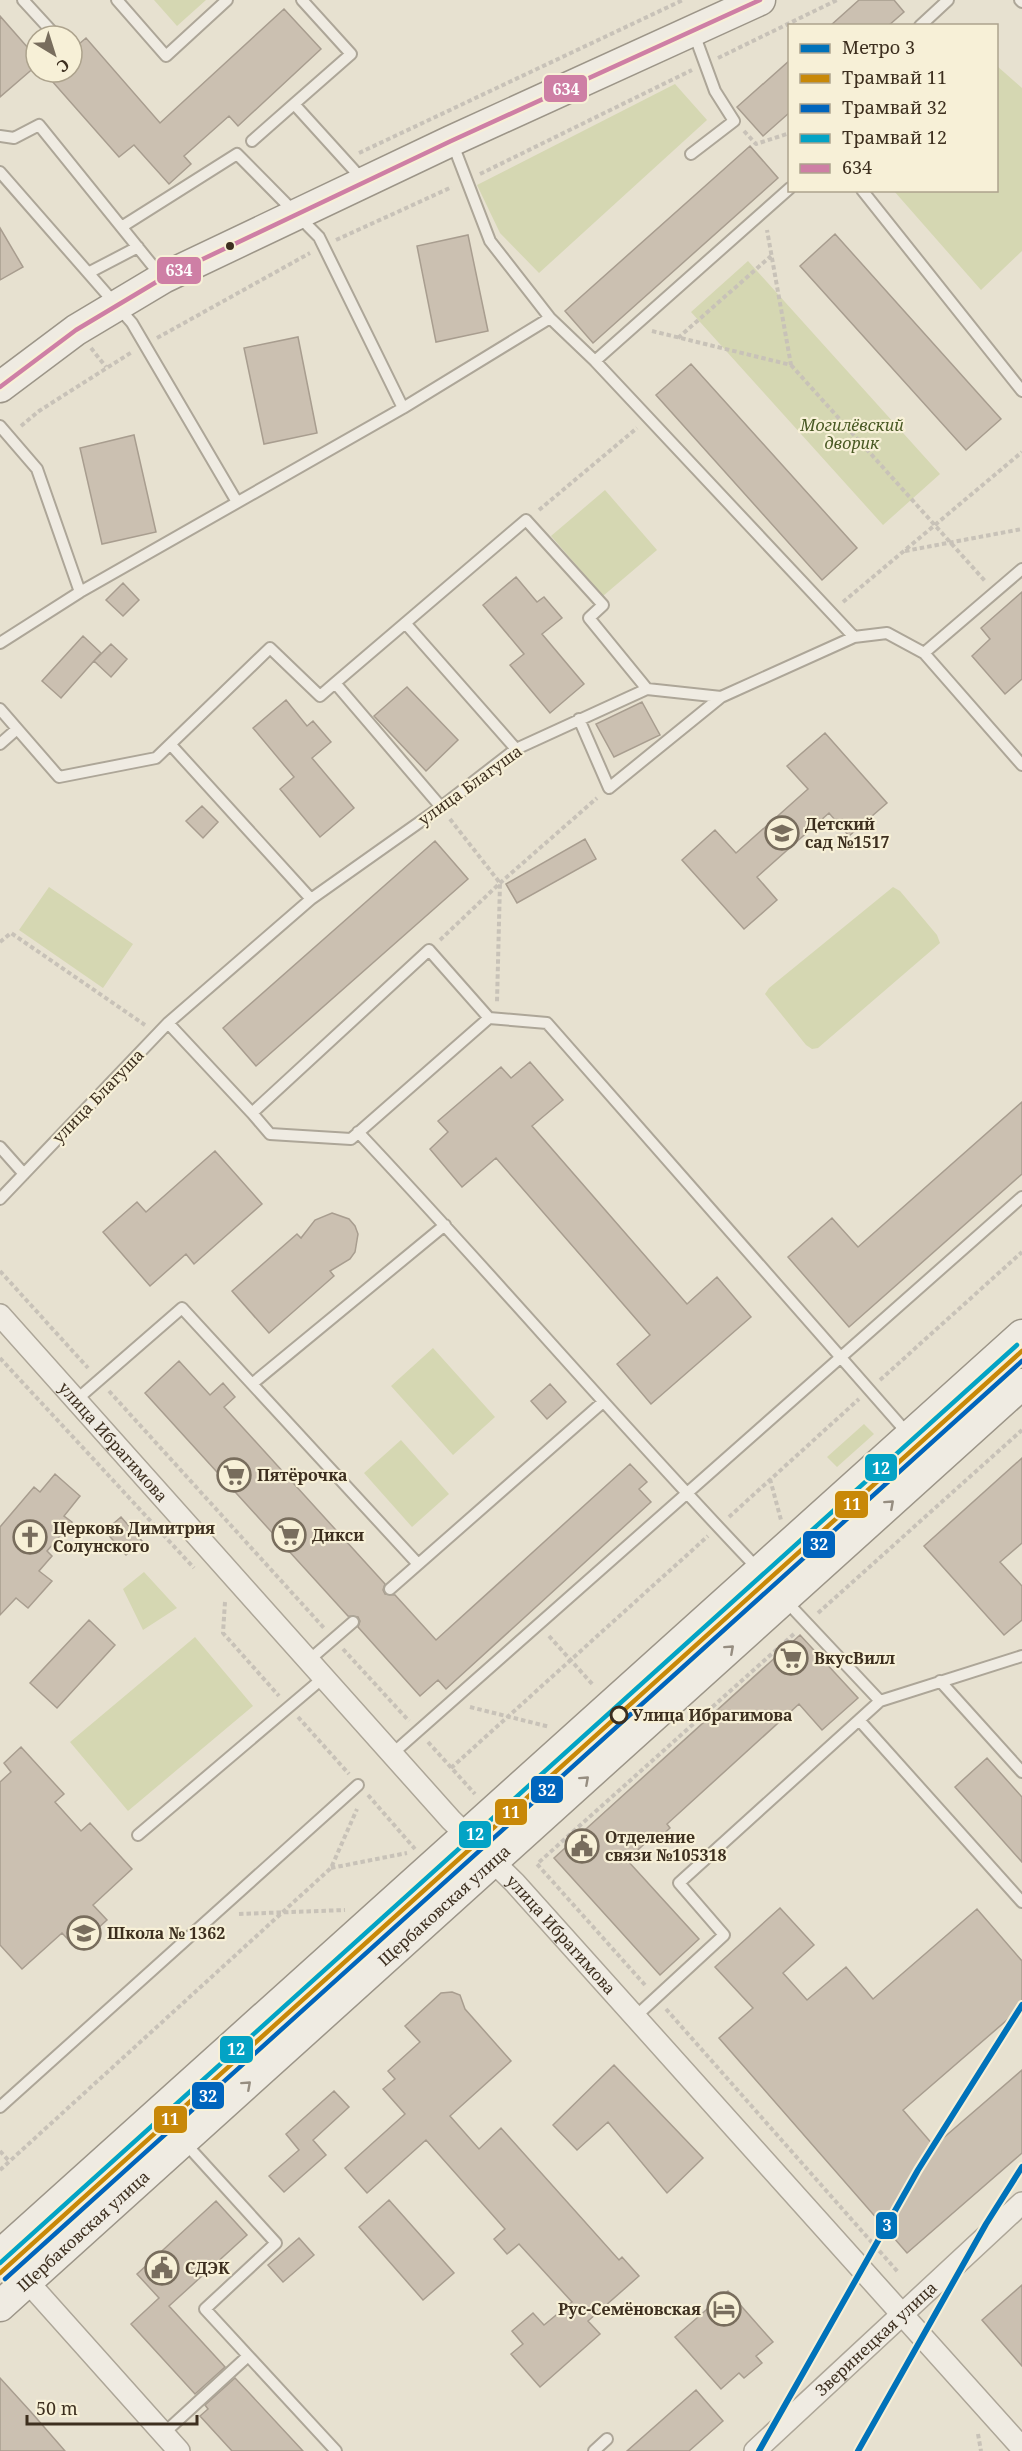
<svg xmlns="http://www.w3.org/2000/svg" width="1022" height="2451" viewBox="0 0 1022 2451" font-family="'Noto Serif',serif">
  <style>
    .green { fill: #d5d7b2 }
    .building { fill: #cbc0b1; stroke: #a89d8f; stroke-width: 1.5 }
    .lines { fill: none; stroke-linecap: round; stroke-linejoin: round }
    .lane-casing { stroke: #ada698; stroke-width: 14 }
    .street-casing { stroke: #ada698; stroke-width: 24 }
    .secondary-casing { stroke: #9c9588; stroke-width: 33 }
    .path { stroke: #c8c2b8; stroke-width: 4; stroke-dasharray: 4.5 3; stroke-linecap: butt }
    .lane { stroke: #efebe2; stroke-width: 10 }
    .street { stroke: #efebe2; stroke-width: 21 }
    .secondary { stroke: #efebe2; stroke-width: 30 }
    .bus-1-casing { stroke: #f7f0d7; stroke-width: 9 }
    .bus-1 { stroke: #ce7fa5; stroke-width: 4.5 }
    .tram-1-casing { stroke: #f7f0d7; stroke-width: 9 }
    .tram-2-casing { stroke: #f7f0d7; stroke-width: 9 }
    .tram-3-casing { stroke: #f7f0d7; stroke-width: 9 }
    .tram-1 { stroke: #c88808; stroke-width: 4.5 }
    .tram-2 { stroke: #0065bd; stroke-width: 4.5 }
    .tram-3 { stroke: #03a3c5; stroke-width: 4.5 }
    .metro-1-casing { stroke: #f7f0d7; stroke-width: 10 }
    .metro-1 { stroke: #0072ba; stroke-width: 6 }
    .oneway { stroke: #968d80 }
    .bus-dot { fill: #3d2f1f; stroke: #f7f0d7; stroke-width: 2 }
    .stop-dot { fill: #f7f0d7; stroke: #3d2f1f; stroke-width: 3 }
    .labels { text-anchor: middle; stroke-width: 4.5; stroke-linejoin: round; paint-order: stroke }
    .park-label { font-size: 16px; font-style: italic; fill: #4a5a25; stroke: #f7f0d7 }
    .street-label { font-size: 16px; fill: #3d2f1f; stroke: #f7f0d7 }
    .poi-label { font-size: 16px; font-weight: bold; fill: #3d2f1f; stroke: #f7f0d7; text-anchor: start }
    .stop-label { font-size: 16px; font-weight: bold; fill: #3d2f1f; stroke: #f7f0d7; text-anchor: start }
    .line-badge { stroke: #f7f0d7; stroke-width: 2 }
    .badge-label { font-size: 16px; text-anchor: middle; font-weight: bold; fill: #fff }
  </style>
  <rect width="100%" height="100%" fill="#e7e1d0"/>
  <path class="green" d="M154,0h52l-29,26z
    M997,66l25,22v163l-41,39 -87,-99 102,-1z
    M675,84l32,36 -168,153 -39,-40 -23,-48z
    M748,261l192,213 -57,51 -192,-213z
    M605,490l52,60 -54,46 -52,-60z
    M49,887l84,57 -30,44 -84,-58z
    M893,887l7,4 37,44 3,8 -122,105 -6,1 -6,-4 -41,-51 4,-6z
    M433,1348l62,69 -42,38 -62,-69z
    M864,1424l10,10 -37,33 -10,-10z
    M401,1440l48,54 -37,33 -48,-54z
    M144,1572l33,36 -34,22 -20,-41z
    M195,1637l58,69 -125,105 -58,-69z"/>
  <path class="building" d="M859,0h35l10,12 -16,14h-58z
    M284,9l37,40 -83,77 -9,-10 -45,40 7,8 -22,20 -35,-39 -15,12 -75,-85h28v-22l14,-12 74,85z
    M0,16l36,41v9l-36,31z
    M789,61v52l-26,23 -26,-29z
    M750,146l28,32 -185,165 -28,-32z
    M0,228l23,39 -23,13z
    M835,234l166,185 -35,31 -166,-184z
    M468,235l20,96 -52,11 -19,-96z
    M298,337l19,96 -53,11 -20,-96z
    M691,364l166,184 -35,32 -166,-185z
    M134,435l22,97 -54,12 -22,-96z
    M516,577l21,25 7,-5 18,21 -20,16 42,50 -34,29 -40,-48 14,-11 -41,-49z
    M123,583l16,17 -16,16 -17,-16z
    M1022,592v87l-17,15 -33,-38 18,-17 -9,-11z
    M83,636l18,17 -40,45 -19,-17z
    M111,644l16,15 -16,18 -17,-16z
    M407,687l51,53 -32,31 -52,-55z
    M286,700l21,26 6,-5 18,21 -19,16 42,50 -34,29 -40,-48 14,-12 -41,-49z
    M642,702l18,33 -46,22 -18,-33z
    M825,733l62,70 -38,33 -20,-23 -72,64 20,23 -33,29 -62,-69 33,-30 21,23 72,-64 -21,-23z
    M202,806l16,16 -15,16 -17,-17z
    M585,839l11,20 -79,44 -11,-19z
    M435,841l33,38 -212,187 -33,-38z
    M530,1062l33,38 -31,26 155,178 30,-27 34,40 -100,87 -34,-40 33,-29 -154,-177 -34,29 -32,-38 18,-17 -10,-11 63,-54 10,11z
    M1022,1102v72l-173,153 -61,-70 44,-39 26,29z
    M215,1151l47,53 -68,60 -8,-10 -36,32 -47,-54 34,-30 9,10z
    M332,1213l17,6 6,7 3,8 -3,18 -5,7 -20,12 4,5 -65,57 -37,-42 65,-57 4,4 14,-18z
    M179,1361l31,34 13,-12 12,14 -11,10 161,177 -2,6 2,4 10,1 41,45 194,-176 17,18 -8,7 12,13 -205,187 -8,-9 -18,16 -62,-69 2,-6 -2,-4 -10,-1 -203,-223z
    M550,1384l16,18 -19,17 -16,-18z
    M1022,1458v85l-22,19 22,24v34l-18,15 -80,-89z
    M55,1474l25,22 -16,20 8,6 -25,29 5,5 -13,15 13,10 -24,27 -12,-10 -16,17v-88l34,-40 6,5z
    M121,1517l21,24 -16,14 -21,-24z
    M89,1620l26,25 -58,63 -27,-25z
    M800,1635l58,63 -36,32 -23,-26 -132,120 3,4 -12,11 -4,-4 -27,25 72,79 -39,36 -106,-117z
    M21,1747l43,47 -9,8 26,29 9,-8 42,46 -39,36 14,15 -31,28 -14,-15 -40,36 -22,-24v-163l11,-10 -7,-9z
    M987,1758l35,39v65l-67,-75z
    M780,1908l34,37 -31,28 24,27 39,-33 27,32 104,-90 45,52v46l-119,103 31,36 88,-76v83l-115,100 -188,-215 34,-30 -38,-41z
    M452,1992l8,3 5,14 46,52 -61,55 29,33 22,-21 118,132 3,-3 17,19 -51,45 12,13 -60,53 -29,-33 12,-10 -11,-13 21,-18 11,12 28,-23 -53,-58 -12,10 -13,-15 11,-10 -79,-89 -59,53 -22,-25 60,-54 -22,-25 12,-10 -7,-8 32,-29 -15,-16 36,-33z
    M614,2065l89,93 -36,35 -59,-71 -31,28 -24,-25z
    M334,2091l15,16 -36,33 13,15 -42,37 -15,-16 30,-26 -13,-16z
    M389,2200l65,73 -31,27 -64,-73z
    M216,2201l31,34 -78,71 56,61 -30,27 -64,-70 28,-26 -22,-24z
    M299,2238l15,17 -31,27 -15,-17z
    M1022,2285v81l-40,-46z
    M728,2291l45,51 -17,14 6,7 -18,15 -5,-5 -18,16 -46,-52z
    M0,2378l31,34 34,39h-65z
    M235,2378l16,17 52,56h-71l-32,-35 8,-7 -3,-4z
    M696,2390l27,31 -34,30h-62z"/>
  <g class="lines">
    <g class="lane-casing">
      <path id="lane" d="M23,0l33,36
        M117,0l49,56 61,-56
        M1020,0l2,2
        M920,26l28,-26
        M294,104l57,-50 -49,-54
        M0,136l14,2 25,-13 122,151
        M252,141l42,-37 68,75
        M452,142l38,99 60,77 45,43 259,276
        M691,154l43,-33 -19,-30 -22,-60
        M0,172l132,151 105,179
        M862,190l160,201
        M123,226l114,-72 82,83 84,171
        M90,272l48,-25
        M595,361l195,-173
        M0,426l37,43 43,123
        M406,624l110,125
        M0,643l80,-51 323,-184 147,-90
        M924,653l98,112
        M0,709l59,68 97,-19 114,-110 50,48 15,-13
        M579,719l30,69 112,-91
        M0,744l17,-15
        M171,745l140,154
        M441,807l-106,-124 191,-163 77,85 -14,13 58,71
        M168,1023l84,90 177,-163 60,68
        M252,1113l18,21 81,5 138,-121 58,5 362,412
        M358,1132c136,144 264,295 401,438
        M0,1147l24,27
        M0,1199l168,-176 143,-124 130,-92 75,-58 131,-60 74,8 133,-60 33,-4 37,20 98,-84
        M252,1384l193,-159
        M75,1401l107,-93 236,256
        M390,1589l213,-187
        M308,1661l45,-39
        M940,1681l82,91
        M880,1701l142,-45
        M859,1720l163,182
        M392,1754l630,-557
        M138,1835l185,-157
        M635,2017l89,-82 -45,-52 201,-182 -95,-101
        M0,2107l358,-322
        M185,2143l91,100 -71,66 131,142
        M163,2434l85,-78
        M594,2451l13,-12"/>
    </g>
    <g class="street-casing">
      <g id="street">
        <path id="s1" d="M0,1315l451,505 64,63 507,565"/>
        <path d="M2,2253l177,198"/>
        <path id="s2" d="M755,2451l267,-248"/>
      </g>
    </g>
    <g class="secondary-casing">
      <g id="secondary">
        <path d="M0,387l76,-57 87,-52 288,-137 309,-141"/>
        <path d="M0,2255l1022,-920"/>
        <path id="s3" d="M0,2306l1022,-922"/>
      </g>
    </g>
    <path class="path" d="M718,58l119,-58
      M744,131l12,13 34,-11
      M359,153l324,-153
      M480,174l212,-104
      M336,240l116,-53
      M652,331l139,34 -24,-135
      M157,338l153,-85
      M678,338l93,-82
      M91,348l15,19
      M791,365l194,216
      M21,426l18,-15 93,-59
      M539,510l98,-82
      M905,551l117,-22
      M843,602l179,-150
      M450,819l50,64 -3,119
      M440,940l60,-57 97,-85
      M0,942l11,-9 134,92
      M0,1271l88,97
      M0,1358l194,210
      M880,1380l142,-128
      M109,1391l215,237
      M770,1479l11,41
      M729,1517l130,-118
      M225,1602l-2,31 56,63
      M818,1613l204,-183
      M549,1636l45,50
      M343,1649l66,72
      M470,1707l80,20
      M298,1717l51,57
      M428,1742l47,52
      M451,1768l257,-232
      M368,1795l47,54
      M331,1868l76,-15
      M239,1914l106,-4
      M645,1985l-108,-121 258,-231
      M666,2009l232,263
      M0,2151l9,10
      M0,2170l331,-302 26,-59
      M978,2434l3,17"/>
    <use href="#lane" class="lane"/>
    <use href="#street" class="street"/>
    <use href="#secondary" class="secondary"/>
    <g class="bus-1-casing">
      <path id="bus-1" d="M0,387l76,-57 87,-52 288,-137 309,-141"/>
    </g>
    <use href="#bus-1" class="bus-1"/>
    <g class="tram-1-casing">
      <path id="tram-1" d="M0,2273l1022,-922"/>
    </g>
    <g class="tram-2-casing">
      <path id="tram-2" d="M5,2279l1017,-918"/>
    </g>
    <g class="tram-3-casing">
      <path id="tram-3" d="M0,2263l1017,-918"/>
    </g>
    <use href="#tram-1" class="tram-1"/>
    <use href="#tram-2" class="tram-2"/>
    <use href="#tram-3" class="tram-3"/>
    <g class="metro-1-casing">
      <path id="metro-1" d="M759,2451l159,-281 104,-165
        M858,2451l128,-227 36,-57"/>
    </g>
    <use href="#metro-1" class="metro-1"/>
  </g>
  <defs><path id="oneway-chevron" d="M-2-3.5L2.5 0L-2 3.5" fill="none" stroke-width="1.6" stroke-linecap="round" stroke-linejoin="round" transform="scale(1.5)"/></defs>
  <g class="oneway">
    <use href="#oneway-chevron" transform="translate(890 1504) rotate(-42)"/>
    <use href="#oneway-chevron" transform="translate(730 1649) rotate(-42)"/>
    <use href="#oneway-chevron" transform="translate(585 1780) rotate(-42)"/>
    <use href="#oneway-chevron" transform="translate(247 2085) rotate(-42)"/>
  </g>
  <defs>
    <g id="school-ring" transform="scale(1.725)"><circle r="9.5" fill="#f7f0d7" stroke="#786d5d" stroke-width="1.5"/><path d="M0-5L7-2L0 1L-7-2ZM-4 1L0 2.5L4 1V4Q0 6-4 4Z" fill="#786d5d"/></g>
    <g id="supermarket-ring" transform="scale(1.725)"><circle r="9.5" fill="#f7f0d7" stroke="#786d5d" stroke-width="1.5"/><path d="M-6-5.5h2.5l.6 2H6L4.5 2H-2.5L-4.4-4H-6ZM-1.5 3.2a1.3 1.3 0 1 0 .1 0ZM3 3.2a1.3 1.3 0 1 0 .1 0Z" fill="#786d5d"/></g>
    <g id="church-ring" transform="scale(1.725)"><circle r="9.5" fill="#f7f0d7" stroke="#786d5d" stroke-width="1.5"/><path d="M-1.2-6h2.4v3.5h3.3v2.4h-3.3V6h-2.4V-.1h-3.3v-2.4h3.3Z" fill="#786d5d"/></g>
    <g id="civic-ring" transform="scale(1.725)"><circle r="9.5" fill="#f7f0d7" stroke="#786d5d" stroke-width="1.5"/><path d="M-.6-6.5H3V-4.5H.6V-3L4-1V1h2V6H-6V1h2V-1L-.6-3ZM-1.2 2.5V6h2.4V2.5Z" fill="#786d5d"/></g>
    <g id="hotel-ring" transform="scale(1.725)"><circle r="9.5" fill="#f7f0d7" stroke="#786d5d" stroke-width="1.5"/><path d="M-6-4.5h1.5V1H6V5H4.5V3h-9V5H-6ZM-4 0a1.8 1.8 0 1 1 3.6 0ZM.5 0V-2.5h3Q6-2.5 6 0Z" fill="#786d5d"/></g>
  </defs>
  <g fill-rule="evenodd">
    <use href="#school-ring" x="782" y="833"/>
    <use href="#supermarket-ring" x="234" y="1475"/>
    <use href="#supermarket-ring" x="289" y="1535"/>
    <use href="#church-ring" x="30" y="1537"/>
    <use href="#supermarket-ring" x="791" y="1658"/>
    <use href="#civic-ring" x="582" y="1846"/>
    <use href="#school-ring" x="84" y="1933"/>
    <use href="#civic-ring" x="162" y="2268"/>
    <use href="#hotel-ring" x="724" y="2309"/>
  </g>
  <circle class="bus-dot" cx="230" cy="246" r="5"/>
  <circle class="stop-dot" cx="619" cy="1715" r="8"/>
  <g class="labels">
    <g class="park-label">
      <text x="852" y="431">Могилёвский<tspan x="852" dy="18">дворик</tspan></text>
    </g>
    <g class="street-label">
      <text transform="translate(470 785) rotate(-36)" y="6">улица Благуша</text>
      <text transform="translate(98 1096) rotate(-46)" y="6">улица Благуша</text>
      <text dy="6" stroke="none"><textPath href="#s1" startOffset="170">улица Ибрагимова</textPath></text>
      <text dy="6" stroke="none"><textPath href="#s3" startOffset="598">Щербаковская улица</textPath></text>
      <text dy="6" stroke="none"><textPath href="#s1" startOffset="836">улица Ибрагимова</textPath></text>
      <text dy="6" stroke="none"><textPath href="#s3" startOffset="112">Щербаковская улица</textPath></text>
      <text dy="6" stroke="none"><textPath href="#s2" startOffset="165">Зверинецкая улица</textPath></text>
    </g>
    <g class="poi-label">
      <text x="805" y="830">Детский<tspan x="805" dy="18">сад №1517</tspan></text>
      <text x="257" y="1481">Пятёрочка</text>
      <text x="53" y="1534">Церковь Димитрия<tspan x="53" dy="18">Солунского</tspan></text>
      <text x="312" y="1541">Дикси</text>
      <text x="814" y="1664">ВкусВилл</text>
      <text x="605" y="1843">Отделение<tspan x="605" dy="18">связи №105318</tspan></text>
      <text x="107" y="1939">Школа № 1362</text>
      <text x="185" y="2274">СДЭК</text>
      <text x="701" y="2315" text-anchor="end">Рус-Семёновская</text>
    </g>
    <g class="stop-label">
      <text x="632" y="1721">Улица Ибрагимова</text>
    </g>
  </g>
  <g class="line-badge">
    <rect x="543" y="74" width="45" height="29" rx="6" fill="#ce7fa5"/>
    <rect x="156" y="256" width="46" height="29" rx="6" fill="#ce7fa5"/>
    <rect x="864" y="1453" width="34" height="29" rx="6" fill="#03a3c5"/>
    <rect x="834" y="1490" width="35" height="29" rx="6" fill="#c88808"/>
    <rect x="802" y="1530" width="34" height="29" rx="6" fill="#0065bd"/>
    <rect x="530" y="1775" width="34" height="29" rx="6" fill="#0065bd"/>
    <rect x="494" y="1798" width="34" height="28" rx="6" fill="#c88808"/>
    <rect x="458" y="1820" width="34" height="29" rx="6" fill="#03a3c5"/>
    <rect x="219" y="2035" width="35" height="29" rx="6" fill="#03a3c5"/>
    <rect x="191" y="2081" width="34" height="29" rx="6" fill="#0065bd"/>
    <rect x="153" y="2105" width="35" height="29" rx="6" fill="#c88808"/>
    <rect x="875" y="2211" width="23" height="29" rx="6" fill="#0072ba"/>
  </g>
  <g class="badge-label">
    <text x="566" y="95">634</text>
    <text x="179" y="276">634</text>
    <text x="881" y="1474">12</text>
    <text x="852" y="1510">11</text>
    <text x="819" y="1550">32</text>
    <text x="547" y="1796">32</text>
    <text x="511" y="1818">11</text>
    <text x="475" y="1840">12</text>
    <text x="236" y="2055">12</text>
    <text x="208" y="2102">32</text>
    <text x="170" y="2125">11</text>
    <text x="887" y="2231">3</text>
  </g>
  <rect x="788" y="24" width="210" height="168" fill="#f7f0d7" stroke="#ada38d" stroke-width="1.5"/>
  <rect x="800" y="44" width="30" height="9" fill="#0072ba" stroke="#ada38d" stroke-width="1.5"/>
  <text x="842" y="54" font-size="18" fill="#3d2f1f">Метро 3</text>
  <rect x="800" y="74" width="30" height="9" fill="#c88808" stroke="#ada38d" stroke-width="1.5"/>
  <text x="842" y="84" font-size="18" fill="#3d2f1f">Трамвай 11</text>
  <rect x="800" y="104" width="30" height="9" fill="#0065bd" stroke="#ada38d" stroke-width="1.5"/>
  <text x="842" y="114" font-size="18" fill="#3d2f1f">Трамвай 32</text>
  <rect x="800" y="134" width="30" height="9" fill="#03a3c5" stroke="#ada38d" stroke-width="1.5"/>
  <text x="842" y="144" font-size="18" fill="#3d2f1f">Трамвай 12</text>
  <rect x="800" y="164" width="30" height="9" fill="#ce7fa5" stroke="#ada38d" stroke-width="1.5"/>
  <text x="842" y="174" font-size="18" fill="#3d2f1f">634</text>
  <g transform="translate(54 54) rotate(142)"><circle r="28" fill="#f7f0d7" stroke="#ada38d" stroke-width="1.5"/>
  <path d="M0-4.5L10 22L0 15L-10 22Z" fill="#786d5d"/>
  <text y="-9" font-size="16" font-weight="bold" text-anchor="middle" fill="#3d2f1f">С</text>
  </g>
  <path d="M27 2415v9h170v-9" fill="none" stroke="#3d2f1f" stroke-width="3"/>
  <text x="36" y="2415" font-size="18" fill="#3d2f1f" stroke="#f7f0d7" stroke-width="4.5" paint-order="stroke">50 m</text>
</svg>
